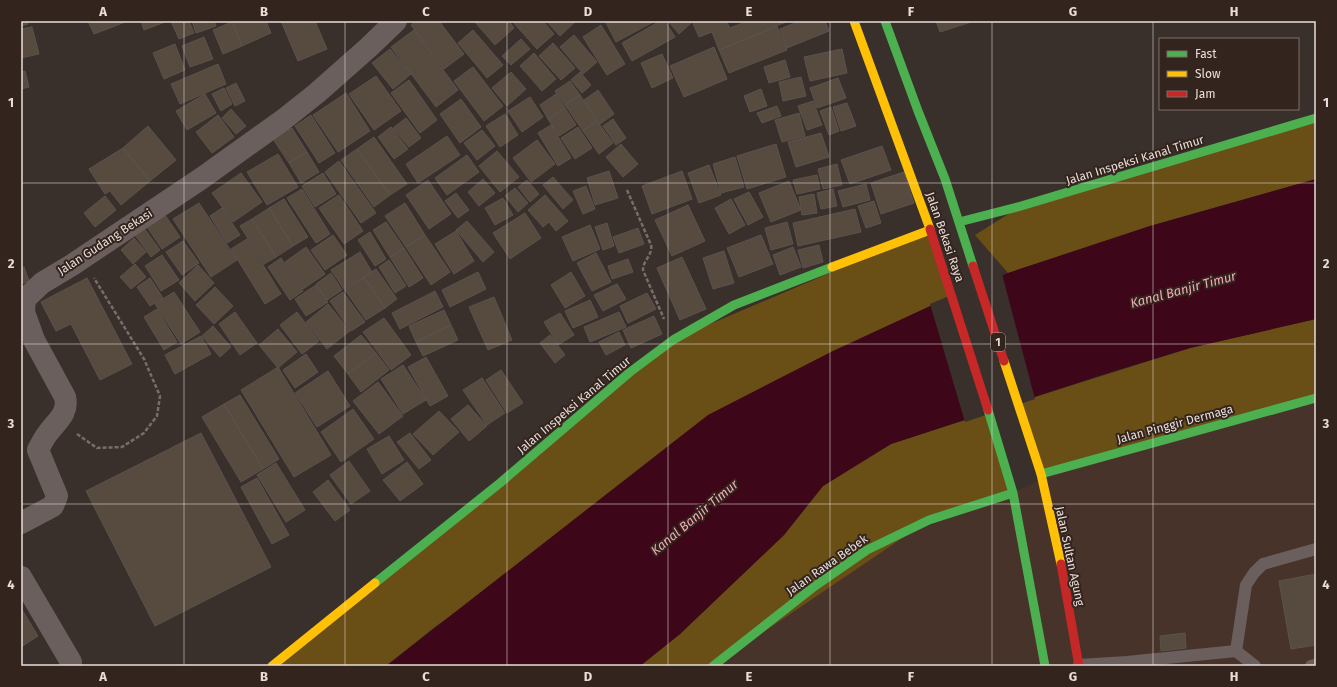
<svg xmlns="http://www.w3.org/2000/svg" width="1337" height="687" viewBox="0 0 1337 687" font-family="'Fira Sans',sans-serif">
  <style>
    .built { fill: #48332a }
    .green { fill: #694e16 }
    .water { fill: #3d0619 }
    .pier { fill: #39302c }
    .building { fill: #574a3e; stroke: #5a534f }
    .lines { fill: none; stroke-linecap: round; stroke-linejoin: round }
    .path { stroke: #776d6b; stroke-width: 2.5; stroke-dasharray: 4 2; stroke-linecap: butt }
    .lane { stroke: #6b5f5d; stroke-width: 12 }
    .street { stroke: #6b5f5d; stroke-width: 22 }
    .fast { stroke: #4caf50; stroke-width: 9 }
    .slow { stroke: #ffc107; stroke-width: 9 }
    .jam { stroke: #c62828; stroke-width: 9 }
    .grid { fill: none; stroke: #e9deda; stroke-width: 1; stroke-opacity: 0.55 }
    .labels { text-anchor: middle; stroke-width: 4; stroke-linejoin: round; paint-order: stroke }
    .shield { fill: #33241d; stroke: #b2a6a1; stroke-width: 1 }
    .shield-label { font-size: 11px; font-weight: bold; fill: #e9deda }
    .street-label { font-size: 12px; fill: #e9deda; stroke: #33241d }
    .water-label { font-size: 13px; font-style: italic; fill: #f2abb9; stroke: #33241d }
    .neatline { fill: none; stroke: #e9deda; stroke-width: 1.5 }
    .grid-label { font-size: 13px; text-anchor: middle; font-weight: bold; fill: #e9deda }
  </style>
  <rect width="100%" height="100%" fill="#39302c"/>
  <path class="built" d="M1316,398v268h-602l153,-116 143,-56 64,-29z"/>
  <path class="green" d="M1316,118v61l-166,47 -142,47 -33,-38 46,-29z
    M930,230l22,66 -121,56 -395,274 -50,40h-114l401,-326z
    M1316,319v79l-275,76 -25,-71 174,-55z
    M989,413l24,80 -84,27 -216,146h-73l40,-32 104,-99 39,-49 68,-42 74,-24z"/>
  <path class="water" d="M1316,179v140l-126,29 -88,27 -211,69 -68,42 -39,49 -104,99 -40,32h-254l322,-251 123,-63 121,-56 56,-23 142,-47z"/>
  <path class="pier" d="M1002,274l33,125 -70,23 -35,-118z"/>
  <path class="building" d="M21,21h6l1,3 -7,2z
    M88,21h40l-34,13z
    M141,21h24v1l-21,8z
    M171,21h18l5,12 -15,6z
    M192,21h22l2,5 -20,7z
    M235,21h31l5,12 -29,13 -10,-24z
    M281,21h34l12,28 -29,12z
    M416,21h23l25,33 -20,15 -33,-44z
    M474,21h35l5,7 -19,17z
    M512,21h31l11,13 -17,15z
    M546,21h30l-16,15z
    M605,21h50l-39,21z
    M660,21h5l10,16 -43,24 -10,-18z
    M668,21h21l2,2 -12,11z
    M692,21h34l4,7 18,-7h27l2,5 -58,24 -7,-18 -13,5z
    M776,21h13l-11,4z
    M800,21h25l4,10 -42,17 -7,-19z
    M936,21h38l-34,11z
    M232,22l10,24 -19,8 -10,-24z
    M601,25l24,39 -18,11 -24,-38z
    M777,26l10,24 -58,23 -10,-23z
    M32,27l7,27 -18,4v-29z
    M414,30l44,60 -22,17 -45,-60z
    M473,30l30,35 -16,13 -29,-35z
    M574,35l23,27 -14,12 -23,-27z
    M204,37l9,22 -23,8 -8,-21z
    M521,39l9,10 -19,16 -9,-9z
    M553,43l22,25 -14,12 -22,-24z
    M175,44l10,26 -21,9 -11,-26z
    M714,47l13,32 -43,18 -14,-31z
    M390,49l21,25 -18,15 -21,-26z
    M842,49l5,24 -37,8 -6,-24z
    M534,53l22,26 -14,12 -22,-25z
    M662,54l11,24 -21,10 -11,-25z
    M785,60l5,17 -21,6 -5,-16z
    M218,64l8,20 -46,20 -9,-20z
    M473,67l30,39 -19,15 -30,-40z
    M25,71l4,16 -8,2v-17z
    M511,72l15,17 -19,17 -15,-18z
    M580,72l11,13 -9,8 -11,-13z
    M376,76l25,35 -27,19 -25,-36z
    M801,77l5,19 -23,5 -4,-19z
    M838,78l8,20 -29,10 -7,-20z
    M409,80l28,40 -17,13 -29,-40z
    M570,81l10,14 -15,10 -10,-14z
    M236,83l9,18 -10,5 -9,-18z
    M224,88l8,16 -11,7 -9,-17z
    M761,89l6,17 -17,6 -6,-16z
    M598,90l16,24 -14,10 -16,-24z
    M346,93l24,38 -32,21 -25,-37z
    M205,94l11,19 -29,17 -11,-19z
    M556,94l9,14 -17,11 -8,-14z
    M580,95l17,26 -14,10 -18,-26z
    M530,97l13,20 -21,15 -14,-21z
    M461,99l20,28 -21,16 -20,-29z
    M813,101l9,24 -15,5 -9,-24z
    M847,103l9,23 -15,5 -8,-24z
    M777,106l4,10 -19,7 -5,-10z
    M831,107l8,24 -10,4 -9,-24z
    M565,108l11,17 -17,11 -11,-17z
    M231,109l15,17 -10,8 -14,-16z
    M799,113l6,23 -23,6 -7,-22z
    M505,114l13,21 -18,12 -14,-21z
    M218,115l16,22 -22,16 -16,-21z
    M311,115l24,38 -16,10 -24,-37z
    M406,118l15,20 -12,9 -16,-19z
    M613,119l13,19 -10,7 -13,-19z
    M597,121l16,22 -14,11 -16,-23z
    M551,125l20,33 -13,8 -20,-33z
    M148,126l28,34 -26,21 -27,-33z
    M391,127l17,22 -14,10 -16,-22z
    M578,127l14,21 -17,11 -14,-21z
    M292,128l15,24 -18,11 -16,-24z
    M482,130l13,16 -18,14 -13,-17z
    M821,133l8,24 -33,10 -8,-25z
    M447,136l13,19 -42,28 -12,-19z
    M374,137l33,47 -17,11 -33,-46z
    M537,140l18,24 -24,18 -18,-24z
    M621,144l17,20 -15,13 -17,-20z
    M776,144l10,33 -39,12 -10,-33z
    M882,146l9,24 -41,14 -9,-24z
    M123,148l27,33 -29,24 -11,-14 -5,3 -16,-25z
    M357,149l33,46 -16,12 -33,-47z
    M497,151l22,26 -19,15 -21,-26z
    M307,152l12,20 -18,11 -12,-20z
    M278,154l20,33 -31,18 -20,-33z
    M467,155l12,17 -32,23 -12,-17z
    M735,157l9,30 -23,6 -8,-29z
    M339,161l37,52 -15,10 -36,-51z
    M837,164l5,21 -19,4 -5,-20z
    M709,165l12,30 -22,8 -11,-30z
    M609,171l9,27 -23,7 -8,-27z
    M682,171l10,28 -40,15 -10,-28z
    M904,172l10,31 -33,11 -10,-31z
    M241,173l21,29 -29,20 -21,-29z
    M323,173l13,21 -21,13 -13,-21z
    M817,175l3,14 -23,5 -4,-14z
    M553,177l20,23 -10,9 -20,-24z
    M483,179l12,14 -16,13 -11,-14z
    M428,180l23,34 -22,15 -23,-34z
    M527,180l12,14 -9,8 -12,-15z
    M789,181l12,29 -30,12 -12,-29z
    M866,184l4,16 -27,7 -5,-16z
    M586,186l9,23 -12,5 -10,-23z
    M515,188l13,15 -10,9 -13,-16z
    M302,189l28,45 -14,9 -29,-45z
    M833,189l4,17 -16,3 -4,-16z
    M749,192l14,25 -15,8 -14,-26z
    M456,193l13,17 -11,8 -13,-17z
    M814,194l3,19 -15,2 -3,-18z
    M339,195l24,36 -19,13 -25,-36z
    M545,195l23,26 -12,10 -7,-9 -6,5 -15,-17z
    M105,196l11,14 -21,17 -11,-14z
    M503,198l10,17 -18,10 -10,-17z
    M284,199l24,38 -15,9 -24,-38z
    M731,199l14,26 -16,9 -14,-26z
    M874,201l7,22 -15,5 -8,-22z
    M199,203l38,57 -26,17 -38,-58z
    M405,203l20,32 -19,12 -21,-31z
    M688,205l17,36 -33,15 -17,-36z
    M222,208l18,27 -13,8 -17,-27z
    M269,208l24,38 -17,11 -24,-38z
    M855,209l6,23 -63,14 -5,-23z
    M525,213l16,25 -31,21 -17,-26z
    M165,215l15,22 -18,12 -15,-22z
    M252,219l24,38 -12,7 -24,-38z
    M467,221l27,31 -11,10 -27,-32z
    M386,222l18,26 -14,9 -17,-27z
    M787,222l6,22 -22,6 -6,-22z
    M607,223l7,23 -11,4 -8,-23z
    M590,225l10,24 -27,12 -11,-24z
    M144,228l16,22 -9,7 -16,-22z
    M638,228l6,16 -25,9 -6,-16z
    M456,231l18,30 -20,13 -19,-30z
    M370,232l16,27 -11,7 -17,-26z
    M333,235l14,20 -22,15 -14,-20z
    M425,235l25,37 -19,13 -25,-38z
    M761,235l12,29 -34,13 -12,-29z
    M134,238l12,14 -13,12 -12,-14z
    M247,239l34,55 -16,10 -34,-55z
    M183,241l16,22 -17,12 -16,-23z
    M819,245l4,17 -20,6 -5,-18z
    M306,247l19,27 -22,15 -18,-27z
    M793,247l8,20 -21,8 -7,-20z
    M404,248l19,30 -14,9 -19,-30z
    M724,251l10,32 -21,6 -10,-31z
    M360,252l12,20 -28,17 -13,-19z
    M596,253l15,29 -19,9 -15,-28z
    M162,255l17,25 -18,11 -16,-25z
    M682,257l24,52 -26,11 -23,-52z
    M281,258l22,33 -13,9 -22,-33z
    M628,259l5,13 -21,7 -4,-13z
    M389,260l17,26 -11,7 -16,-26z
    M135,264l11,13 -15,12 -11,-12z
    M198,265l16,18 -19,18 -16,-18z
    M24,267l5,14 -8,3v-16z
    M376,269l21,30 -12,9 -21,-31z
    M478,272l8,17 -36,18 -8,-17z
    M571,272l14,24 -20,12 -14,-23z
    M331,273l11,17 -15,10 -11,-16z
    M364,277l21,31 -19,12 -21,-30z
    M87,278l45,86 -32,16 -29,-56 -15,7 -15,-29z
    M150,278l13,20 -13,8 -13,-19z
    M617,284l9,15 -23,12 -9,-16z
    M316,285l12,17 -22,14 -11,-17z
    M215,287l18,19 -19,18 -18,-19z
    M435,291l8,16 -43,22 -8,-16z
    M174,292l26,40 -19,12 -26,-40z
    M343,292l22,30 -14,9 -21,-30z
    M647,293l9,16 -28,14 -8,-17z
    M494,297l18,43 -24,10 -19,-43z
    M590,300l8,17 -25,11 -8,-17z
    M328,304l22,27 -23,18 -21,-27z
    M157,309l20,33 -13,8 -20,-33z
    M444,310l7,15 -35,17 -7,-16z
    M235,312l22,31 -17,12 -21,-31z
    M297,312l22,29 -17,13 -22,-29z
    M619,312l7,15 -36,15 -6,-15z
    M560,313l14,22 -16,10 -14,-23z
    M654,316l8,18 -31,14 -8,-18z
    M384,318l27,37 -20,15 -28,-38z
    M451,325l7,15 -35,16 -7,-14z
    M213,326l18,21 -11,10 -18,-21z
    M278,329l19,23 -19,16 -19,-23z
    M619,332l6,13 -19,10 -7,-13z
    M361,335l15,18 -28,21 -14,-18z
    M550,335l15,20 -10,8 -15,-20z
    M201,336l10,18 -36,20 -10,-19z
    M376,353l13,17 -28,22 -13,-18z
    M306,354l12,18 -23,16 -12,-18z
    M426,357l22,39 -18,10 -22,-39z
    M403,365l23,35 -23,14 -22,-35z
    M278,367l53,88 -37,22 -53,-87z
    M501,370l22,33 -16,10 -21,-33z
    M328,371l22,35 -33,21 -22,-34z
    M482,378l23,35 -18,12 -24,-35z
    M378,382l25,34 -24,18 -26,-33z
    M240,395l39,64 -16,10 -39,-65z
    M224,404l39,65 -22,13 -39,-65z
    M468,405l19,21 -18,15 -18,-22z
    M353,409l21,30 -33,23 -20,-30z
    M439,411l20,21 -26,23 -20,-21z
    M201,433l70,134 -116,59 -69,-135z
    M410,433l21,27 -12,9 -22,-27z
    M389,436l15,24 -22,14 -15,-25z
    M349,461l21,30 -19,13 -21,-29z
    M407,462l16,22 -23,17 -17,-21z
    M276,463l29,47 -19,12 -29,-47z
    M257,478l32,57 -17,9 -31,-57z
    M328,480l22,30 -15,11 -22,-29z
    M1316,574v71l-25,4 -12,-68z
    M21,608l17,28 -17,11z
    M1185,633l1,15 -25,3 -1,-15z"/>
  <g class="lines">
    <path class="path" d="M627,190l24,55c2,10 -8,15 -8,25l21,49
      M77,434l20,14 25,-1 22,-14 13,-17 3,-20 -16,-37 -50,-81"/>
    <path class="lane" d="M1236,651l19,15
      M1079,665l48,-3 109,-11 10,-66 8,-12 9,-9 53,-15
      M1311,666l5,-1"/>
    <path class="street" d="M21,523l32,-17 4,-10 -19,-46c3,-6 6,-12 10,-17 9,-12 21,-20 17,-36l-31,-57 -10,-28 1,-13 17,-16 30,-18 130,-87 81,-58 34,-27 52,-46 27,-26
      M21,577l50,85"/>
    <path class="fast" d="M885,21l33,90 27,68 28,87
      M959,222l62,-16 295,-88
      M988,410l25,83 32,173
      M1041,474l275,-76
      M375,583l125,-100 130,-111 43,-32 61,-35 98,-38
      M713,666l102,-80 52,-36 62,-30 84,-27"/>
    <path class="slow" d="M854,21l76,208
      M832,267l98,-37
      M1004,361l37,113 20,90
      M272,666l103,-83"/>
    <path class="jam" d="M930,229l58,181
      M973,266l31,95
      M1061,564l18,102"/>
  </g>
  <path class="grid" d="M184,21v645M345,21v645M507,21v645M668,21v645M830,21v645M992,21v645M1153,21v645M21,183h1295M21,344h1295M21,504h1295"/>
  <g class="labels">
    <rect class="shield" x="991" y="333" width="14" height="18" rx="3"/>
    <g class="shield-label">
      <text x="998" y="346">1</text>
    </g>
    <g class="street-label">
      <text transform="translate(1135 160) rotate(-17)" y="4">Jalan Inspeksi Kanal Timur</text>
      <text transform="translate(945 237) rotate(71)" y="4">Jalan Bekasi Raya</text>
      <text transform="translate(105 242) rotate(-33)" y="4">Jalan Gudang Bekasi</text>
      <text transform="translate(574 405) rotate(-40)" y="4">Jalan Inspeksi Kanal Timur</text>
      <text transform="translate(1175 424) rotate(-15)" y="4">Jalan Pinggir Dermaga</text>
      <text transform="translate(1070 556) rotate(78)" y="4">Jalan Sultan Agung</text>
      <text transform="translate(827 565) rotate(-35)" y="4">Jalan Rawa Bebek</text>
    </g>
    <g class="water-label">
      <text transform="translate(1183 289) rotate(-15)" y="5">Kanal Banjir Timur</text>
      <text transform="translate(694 517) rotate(-40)" y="5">Kanal Banjir Timur</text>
    </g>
  </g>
  <rect width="1337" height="687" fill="none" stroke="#33241d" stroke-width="44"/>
  <rect x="1159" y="38" width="140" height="72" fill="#33241d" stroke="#7c6e69"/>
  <rect x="1167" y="51" width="20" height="6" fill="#4caf50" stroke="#7c6e69"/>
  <text x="1195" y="58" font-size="12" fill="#e9deda">Fast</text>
  <rect x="1167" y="71" width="20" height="6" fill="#ffc107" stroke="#7c6e69"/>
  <text x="1195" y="78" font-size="12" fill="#e9deda">Slow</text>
  <rect x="1167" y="91" width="20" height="6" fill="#c62828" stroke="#7c6e69"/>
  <text x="1195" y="98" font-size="12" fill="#e9deda">Jam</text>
  <rect x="22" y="22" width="1293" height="643" class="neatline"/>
  <g class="grid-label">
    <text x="103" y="16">A</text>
    <text x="264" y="16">B</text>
    <text x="426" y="16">C</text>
    <text x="588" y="16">D</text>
    <text x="749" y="16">E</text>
    <text x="911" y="16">F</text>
    <text x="1073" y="16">G</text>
    <text x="1234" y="16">H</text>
    <text x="11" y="107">1</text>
    <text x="1326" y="107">1</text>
    <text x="11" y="268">2</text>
    <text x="1326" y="268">2</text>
    <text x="11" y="428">3</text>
    <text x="1326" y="428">3</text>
    <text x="11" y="589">4</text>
    <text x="1326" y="589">4</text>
    <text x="103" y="681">A</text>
    <text x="264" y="681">B</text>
    <text x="426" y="681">C</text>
    <text x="588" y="681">D</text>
    <text x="749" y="681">E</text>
    <text x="911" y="681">F</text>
    <text x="1073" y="681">G</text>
    <text x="1234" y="681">H</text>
  </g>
</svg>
